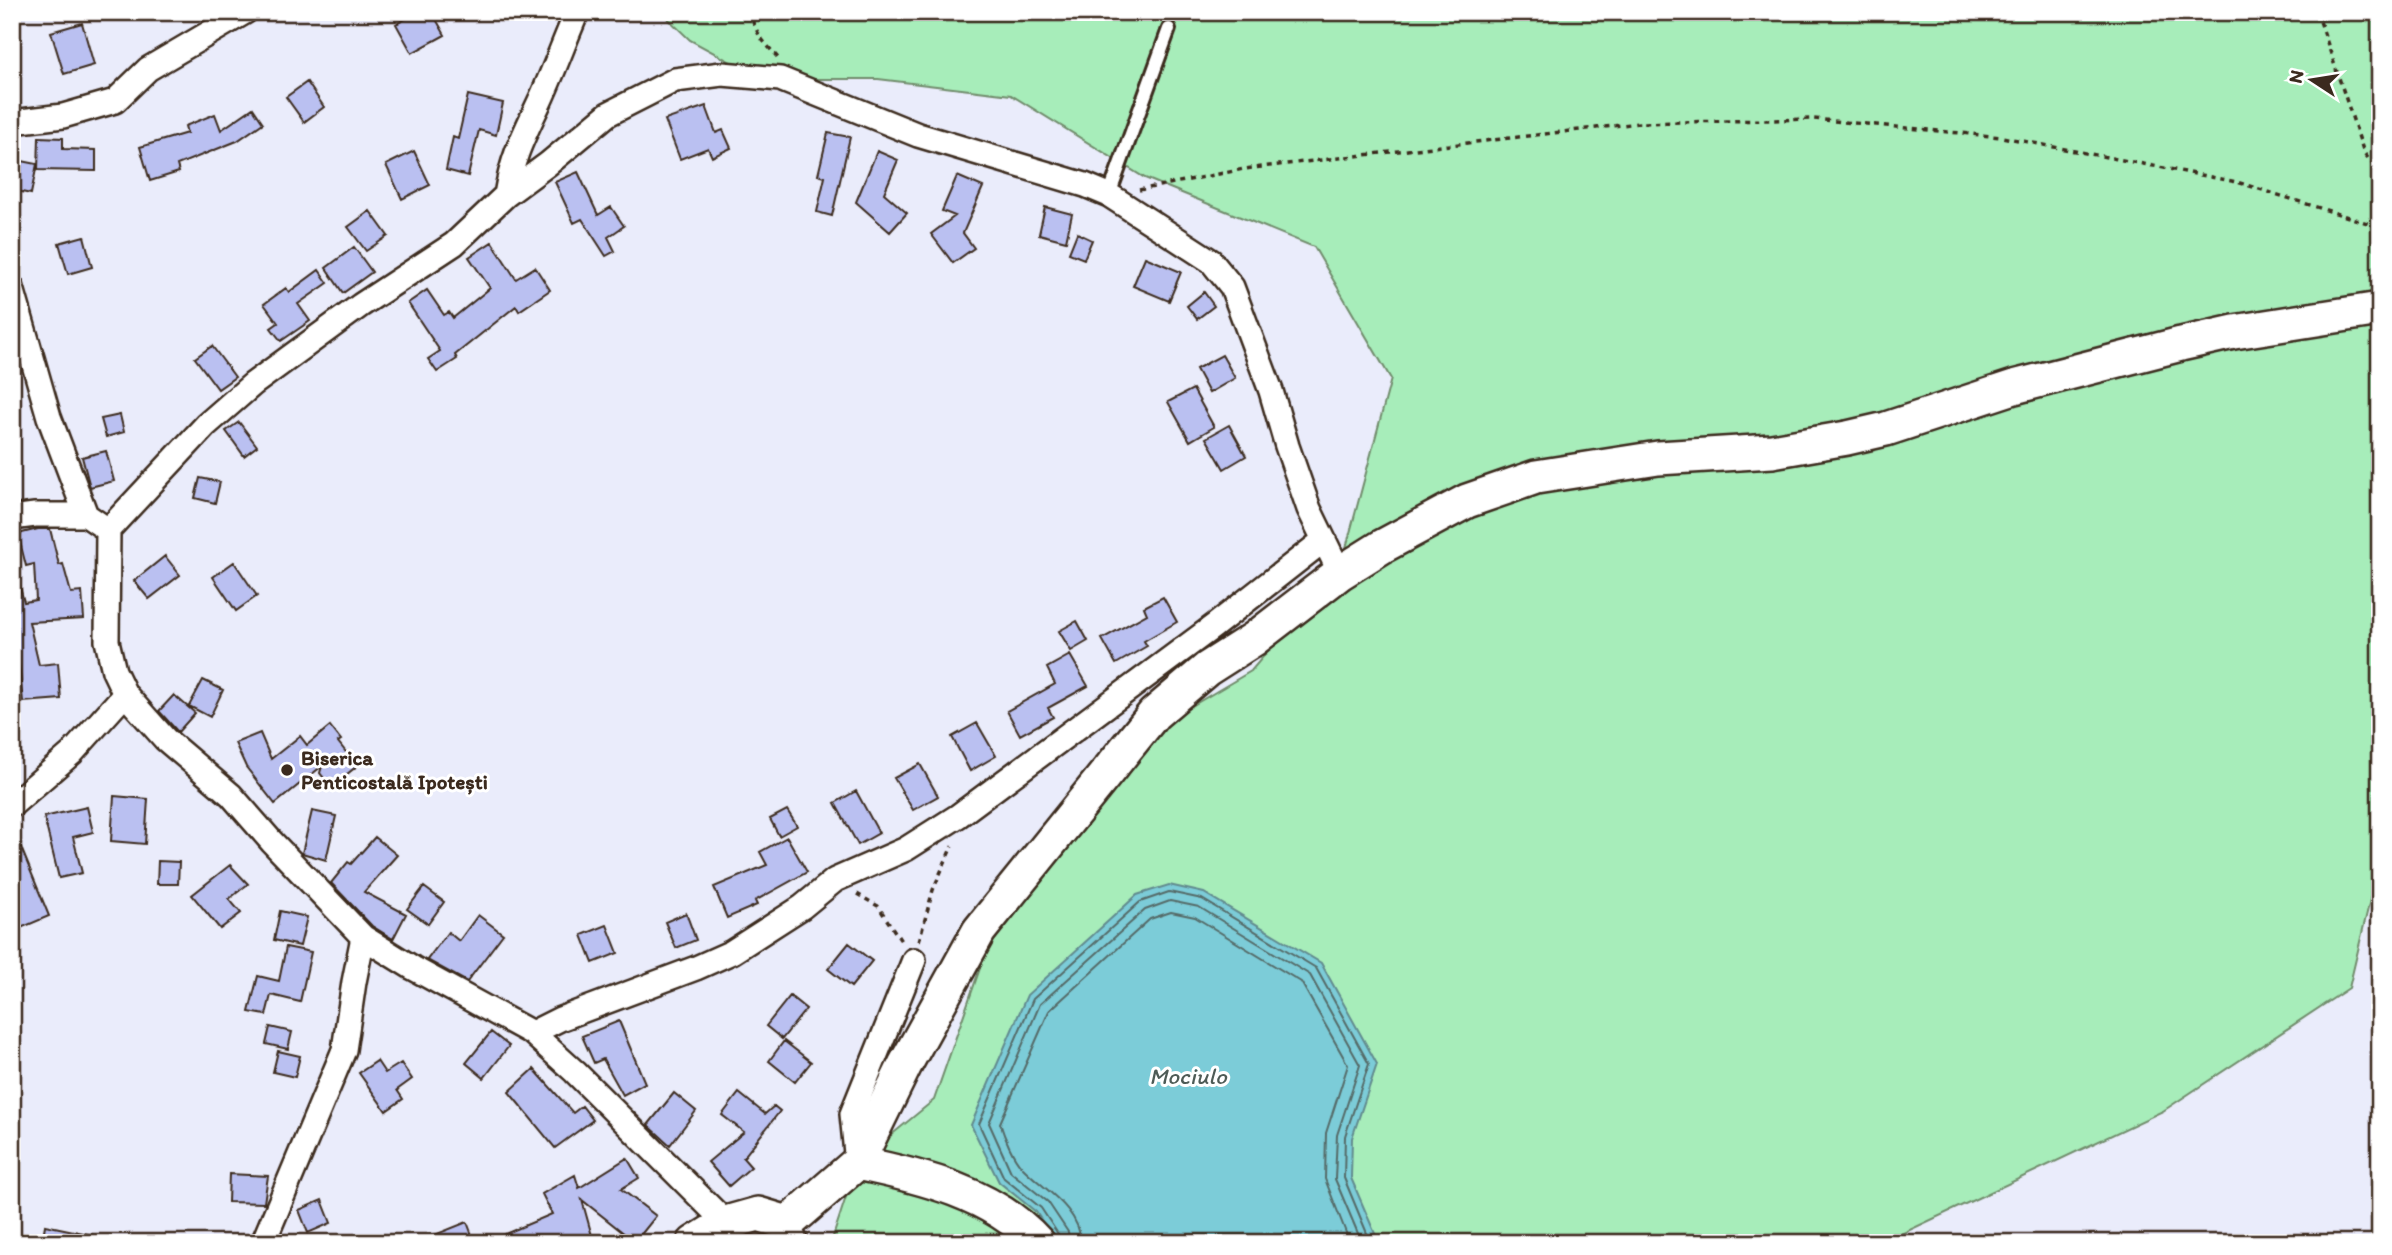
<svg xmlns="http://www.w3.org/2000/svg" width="2392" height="1255" viewBox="0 0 2392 1255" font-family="Itim,sans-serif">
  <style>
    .green { fill: #a7edba; stroke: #718c6c; stroke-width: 2 }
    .water { fill: #7cccd8; stroke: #628b8e; stroke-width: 2 }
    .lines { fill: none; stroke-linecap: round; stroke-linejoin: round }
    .shore { stroke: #556b68; stroke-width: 2 }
    .building { fill: #bac0f1; stroke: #3b2a1e; stroke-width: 2 }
    .lane-casing { stroke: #3b2a1e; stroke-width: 18 }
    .street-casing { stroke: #3b2a1e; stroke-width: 28 }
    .secondary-casing { stroke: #3b2a1e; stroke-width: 38 }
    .path { stroke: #3b2a1e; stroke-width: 3.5; stroke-dasharray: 5 5; stroke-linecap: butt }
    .lane { stroke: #fff; stroke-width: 12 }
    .street { stroke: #fff; stroke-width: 23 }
    .secondary { stroke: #fff; stroke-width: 33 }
    .poi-dot { fill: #3b2a1e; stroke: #fff; stroke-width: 2.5 }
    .labels { text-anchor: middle; stroke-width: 6; stroke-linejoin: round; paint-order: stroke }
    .poi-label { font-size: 21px; font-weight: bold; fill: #3b2a1e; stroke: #fff; text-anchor: start }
    .water-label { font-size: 23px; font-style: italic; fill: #4e5b56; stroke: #fff }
  </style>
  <rect width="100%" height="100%" fill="#eaecfb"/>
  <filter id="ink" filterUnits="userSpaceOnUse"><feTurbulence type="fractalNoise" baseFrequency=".0143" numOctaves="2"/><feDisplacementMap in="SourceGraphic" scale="14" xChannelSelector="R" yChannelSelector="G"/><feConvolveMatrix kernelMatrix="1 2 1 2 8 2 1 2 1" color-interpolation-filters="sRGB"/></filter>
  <g filter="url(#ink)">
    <path class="green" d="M661,12h1719v846l-31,130 -186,123 -281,132h-1051l26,-80 77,-63 82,-235 91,-109 144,-85 91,-108 49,-184 -77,-132 -169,-69 -134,-83 -133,-16h-116l-72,-39z"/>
    <path class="water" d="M1169,885l35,8 117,70 56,101 -25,74 -1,40 28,65h-323l-20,-31 -37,-30 -28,-57 56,-130 110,-100z"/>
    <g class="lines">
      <path class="shore" d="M1061,1243l-1,-6 -19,-29 -37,-30 -25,-54 54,-125 107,-97 29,-10 33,7 114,69 53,96 -24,72 -1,42 27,65
        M1070,1243l-2,-11 -20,-30 -37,-30 -22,-49 51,-119 105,-94 25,-9 29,6 111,68 50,90 -23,70 -2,44 27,64
        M1081,1243c-1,-35 -38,-54 -59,-76 -9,-9 -18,-31 -22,-44l49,-112 101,-92 21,-7 24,5 106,65 47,83 -22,68 -1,46 25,64"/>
    </g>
    <path class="building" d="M418,12h14l13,23 -33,18 -16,-29z
      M82,23l12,42 -30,9 -13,-42z
      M307,82l17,25 -20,15 -18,-25z
      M468,95l35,8 -7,32 -17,-5 -11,46 -22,-6 7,-33 5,2z
      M706,106l10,27 7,-3 8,18 -19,9 -4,-9 -28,11 -15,-39z
      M253,108l10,15 -26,18 -60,24 2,7 -29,9 -10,-34 47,-14 -2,-7 30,-12 6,16z
      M828,133l22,4 -18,79 -15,-4 8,-35 -7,-2z
      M39,137l24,1v11l33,1v21l-58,-1z
      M414,151l16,34 -28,14 -16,-34z
      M877,151l21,9 -14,33 23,20 -17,19 -34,-30z
      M12,159l25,5 -6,30 -19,-4z
      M578,172l20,43 13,-8 13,19 -16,11 7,14 -9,5 -24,-37 -8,4 -19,-41z
      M957,176l26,11 -20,46 11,15 -21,15 -22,-29 24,-18 -13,-5z
      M1045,207l27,7 -6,27 -27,-7z
      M370,211l18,25 -22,15 -18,-24z
      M1077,233l15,7 -8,19 -15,-6z
      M84,236l8,31 -24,7 -9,-31z
      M492,242l24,37 19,-12 15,23 -31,21 -3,-5 -61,49 2,4 -20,13 -9,-13 12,-8 -32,-48 19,-13 17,25 5,-3 4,6 37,-30 -21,-31z
      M354,247l18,25 -29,21 -17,-25z
      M1145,257l36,15 -12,29 -36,-15z
      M319,270l9,13 -30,21 12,17 -29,20 -10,-13 7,-5 -14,-19 22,-16 3,4z
      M1204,292l10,14 -17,13 -10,-13z
      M212,346l23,31 -17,12 -23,-31z
      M1222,355l13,23 -26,15 -13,-24z
      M1193,389l21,38 -24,14 -22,-39z
      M120,415l4,17 -18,5 -5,-18z
      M239,422l18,24 -13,10 -18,-25z
      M1229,425l17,31 -22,13 -18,-31z
      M106,451l8,30 -24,6 -8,-30z
      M200,478l20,4 -5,21 -20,-5z
      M38,529h12l9,36 4,-1 8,29 11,-1 2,27 -55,3 10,43 19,-2 3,36 -38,3 -5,-48 -6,1v-75h6l6,22 12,-2 -2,-36 -8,2 -8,-32z
      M165,556l15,19 -31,24 -15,-18z
      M234,562l23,34 -21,15 -23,-34z
      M1163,597l14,25 -33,19 3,5 -31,18 -14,-25 45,-25 -3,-7z
      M1077,621l11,20 -17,10 -12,-20z
      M1070,655l18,31 -40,22 5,9 -33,18 -13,-24 48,-27 -8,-16z
      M203,680l20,10 -13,27 -21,-11z
      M174,695l21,18 -17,19 -19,-21z
      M977,723l19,33 -26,15 -18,-34z
      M330,726l11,14 -3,2 19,24 -26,21 -11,-14 2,-7 -47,38 -29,-37 -11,-24 25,-10 11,26 29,-23 7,9z
      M920,764l18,32 -25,14 -19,-32z
      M856,791l23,42 -21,12 -23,-42z
      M114,796l34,3 -3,45 -34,-3z
      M87,807l6,25 -20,5 9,36 -23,5 -15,-61z
      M787,810l10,16 -18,10 -9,-17z
      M312,811l24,5 -10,44 -24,-7z
      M13,828l36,88 -33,14 -4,-10z
      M375,837l22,18 -33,37 42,22 -13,25 -21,-13 -41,-43 17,-21 3,2z
      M787,837l20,35 -52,29 2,4 -30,13 -13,-31 53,-22 -7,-13z
      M158,861l21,1 -1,22h-21z
      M230,865l18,19 -19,15 12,14 -21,16 -28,-34z
      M424,887l20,15 -16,22 -21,-15z
      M280,911l27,6 -7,29 -26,-6z
      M686,913l10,27 -20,8 -11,-26z
      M478,915l25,19 -36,48 -40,-22 21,-28 11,9z
      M607,925l11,28 -25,10 -11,-28z
      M849,943l23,18 -21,26 -23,-18z
      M286,947l25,5 -11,50 -29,-7 -5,20 -17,-3 9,-36 21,5z
      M790,996l16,13 -24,30 -16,-13z
      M619,1021l26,62 -22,12 -20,-36 -9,4 -12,-27z
      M270,1027l22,5 -4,17 -22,-5z
      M491,1032l18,14 -25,32 -18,-15z
      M784,1041l27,21 -16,20 -26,-21z
      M278,1051l22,5 -5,21 -22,-5z
      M377,1061l8,12 16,-10 11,16 -15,11 6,9 -17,12 -27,-38z
      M534,1069l39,44 9,-7 11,14 -38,28 -46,-56z
      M674,1093l22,18 -26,34 -22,-20z
      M739,1093l26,21 9,-8 6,5 -37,47 8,9 -22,19 -21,-24 36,-30 -22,-17z
      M627,1158l12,20 -18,11 35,27 -21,26 -53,-42 12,43h-110l68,-29 -10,-20 33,-19 4,13z
      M229,1174l39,2 -4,27 -36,-1z
      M322,1200l9,23 -23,10 -9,-23z
      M467,1222l8,21h-57l-1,-1z
      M45,1225l48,10 -1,8h-50z"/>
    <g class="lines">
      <g class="lane-casing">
        <path id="lane" d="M1109,195l60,-166"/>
      </g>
      <g class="street-casing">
        <path id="street" d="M12,122l51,-6 52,-15 33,-32 97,-57
          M506,195c6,-37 17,-58 33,-92 14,-30 25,-61 38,-91
          M12,288l37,129 37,98 22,15
          M12,518l23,-3h51
          M12,805l60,-52 53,-59
          M532,1033l28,-14 136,-51 36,-16 70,-45 33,-27 71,-31 52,-33 256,-190 110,-86
          M857,1163l-5,-49 62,-154
          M726,1223l-151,-151 -43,-39 -119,-65 -50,-31 -91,-95 -41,-47 -66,-56 -40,-45 -11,-23 -7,-30 1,-111 98,-105 47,-41 108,-79 93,-61 52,-49 42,-31 60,-50 67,-34 47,-6 58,5 138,56 167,50 24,10 102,66 21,26 39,104 16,55 22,63 31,64
          M788,1223l8,20
          M263,1243l81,-193 10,-68 9,-45"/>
      </g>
      <g class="secondary-casing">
        <path id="secondary" d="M857,1163c63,13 136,30 181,80
          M694,1243l32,-20 32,-9 30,9 69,-60 48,-98 74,-134 175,-217 53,-45 47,-30 86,-66 43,-27 84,-45 69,-24 122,-19 114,-7 75,-13 39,-9 128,-42 167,-43 53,-12 146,-23"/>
      </g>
      <path class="path" d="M748,12l12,25 18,21
        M2317,12l47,141 16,20
        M1139,190l105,-21 395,-46 174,-4 189,18 235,45 143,45
        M857,894l21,12 25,38
        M919,941l14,-51 19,-44"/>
      <use href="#lane" class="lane"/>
      <use href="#street" class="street"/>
      <use href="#secondary" class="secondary"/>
    </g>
  </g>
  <circle class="poi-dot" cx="287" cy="770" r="7"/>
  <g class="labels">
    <g class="poi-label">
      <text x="301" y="765">Biserica<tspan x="301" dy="24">Penticostală Ipotești</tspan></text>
    </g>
    <g class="water-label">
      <text x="1188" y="1084">Mociulo</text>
    </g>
  </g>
  <rect width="2392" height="1255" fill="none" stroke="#fff" stroke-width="42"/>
  <rect x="21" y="21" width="2350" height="1213" fill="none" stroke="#3b2a1e" stroke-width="2.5" filter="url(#ink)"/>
  <g transform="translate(2312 80) rotate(282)" stroke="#ffffff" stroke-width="5" paint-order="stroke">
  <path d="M0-5L12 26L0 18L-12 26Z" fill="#3b2a1e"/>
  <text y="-10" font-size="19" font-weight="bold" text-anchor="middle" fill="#3b2a1e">N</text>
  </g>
</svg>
